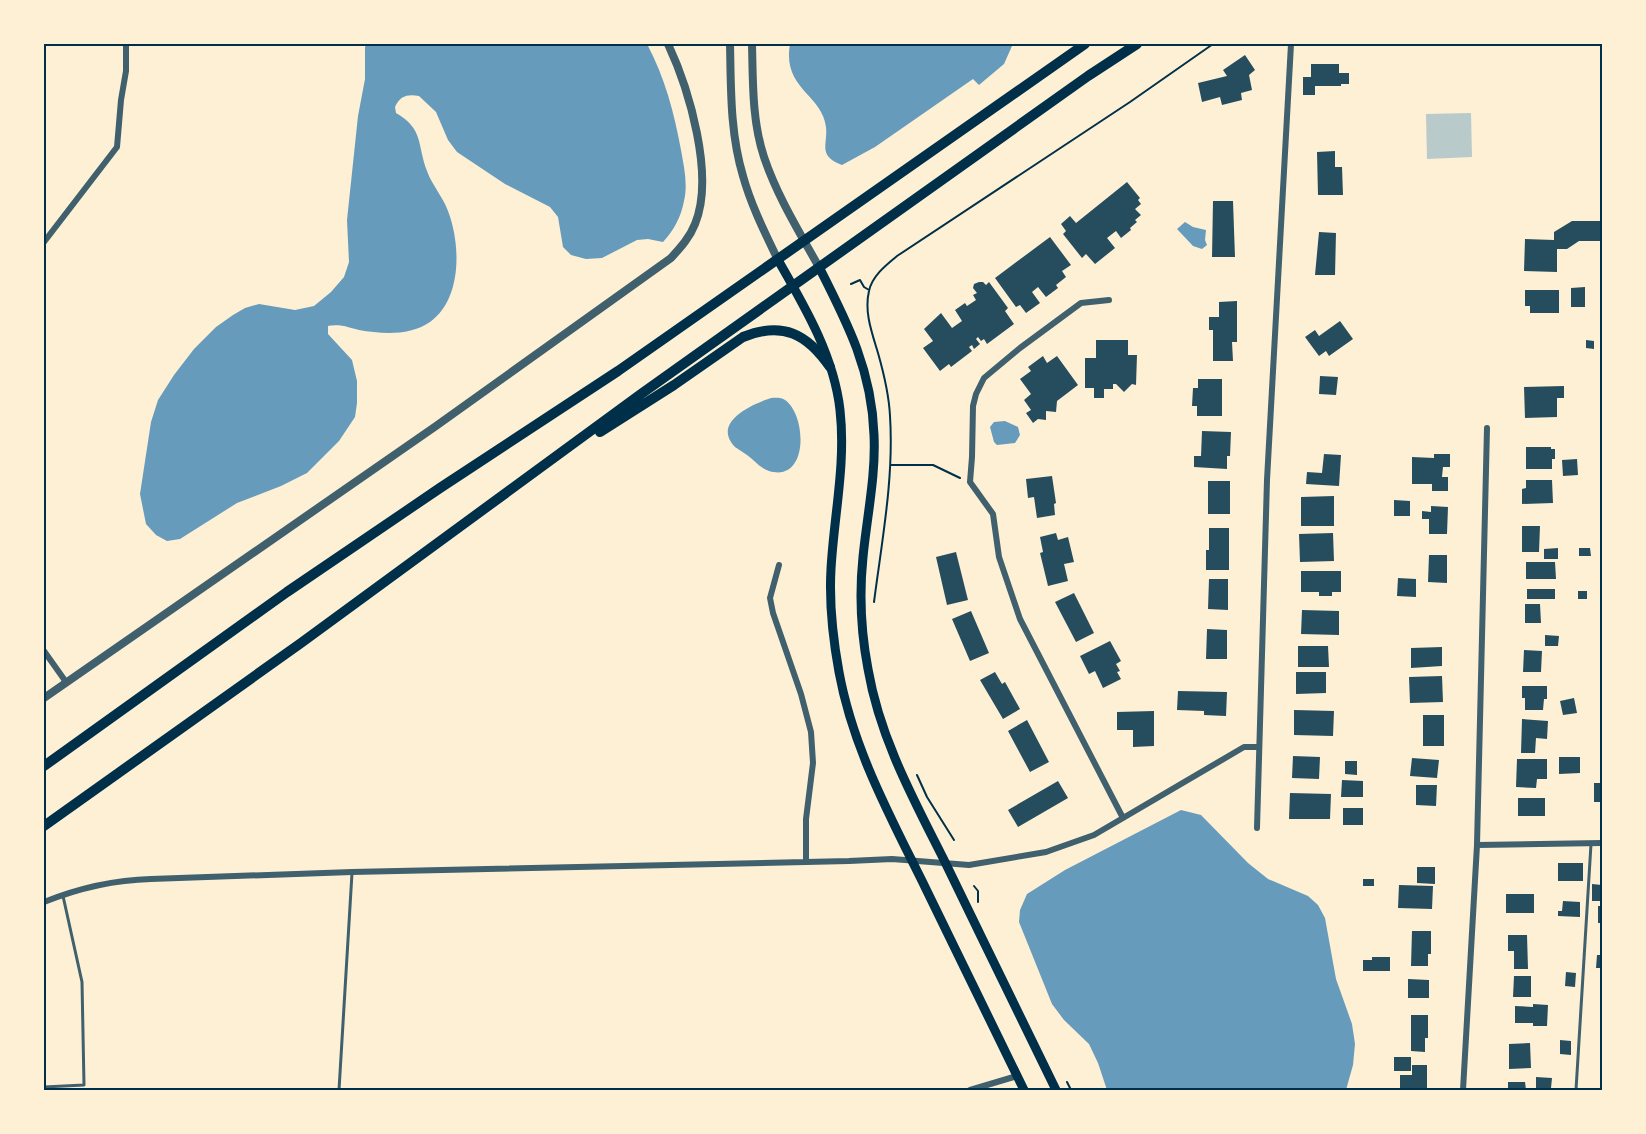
<svg xmlns="http://www.w3.org/2000/svg" width="1646" height="1134" viewBox="0 0 1646 1134" font-family="'Fira Sans',sans-serif">
  <style>
    .green { fill: #b9caca }
    .water { fill: #669bbc }
    .building { fill: #264d5e }
    .lines { fill: none; stroke-linecap: round; stroke-linejoin: round }
    .path { stroke: #003049; stroke-width: 2 }
    .service { stroke: #3f606c; stroke-width: 3 }
    .minor { stroke: #3f606c; stroke-width: 6 }
    .tertiary { stroke: #3f606c; stroke-width: 8 }
    .secondary { stroke: #003049; stroke-width: 9 }
    .trunk { stroke: #003049; stroke-width: 10 }
    .neatline { fill: none; stroke: #003049; stroke-width: 2 }
  </style>
  <rect width="100%" height="100%" fill="#fdf0d5"/>
  <path class="green" d="M1471,113l1,44 -45,2 -1,-45z"/>
  <path class="water" d="M367,44h280c18,34 27,68 34,106 3,17 7,34 3,51 -3,16 -10,29 -21,41l-15,-3 -11,1 -35,18 -16,1 -15,-4 -8,-8 -5,-30 -8,-10 -45,-23 -48,-32 -9,-12 -12,-28 -17,-16c-12,-2 -19,0 -24,11l1,6c28,16 21,32 31,58 5,14 16,26 21,40 13,34 14,88 -18,111 -20,14 -48,12 -71,8 -13,-3 -17,-6 -31,-4v8l24,26 5,21v22l-2,14 -16,24 -32,32 -26,13 -44,17 -57,36 -13,2 -11,-6 -10,-11 -6,-30 11,-72 7,-22 16,-25 20,-26 22,-22 17,-12 12,-7 14,-4 36,6 19,-4 17,-14 13,-15 5,-15 -2,-42 11,-104 7,-37v-32z
    M790,44h222v2l-8,18 -25,21 -6,-6 -98,68 -33,18c-25,-9 -14,-21 -16,-38 -4,-33 -44,-38 -36,-83z
    M1185,222l8,5 13,3 -1,10 2,5 -5,4 -9,-3 -16,-17z
    M771,398c5,0 9,-1 14,2 22,15 24,83 -16,71 -8,-2 -15,-11 -22,-16 -4,-3 -8,-5 -12,-8 -24,-25 18,-43 36,-49z
    M1005,421l13,6 2,8 -5,8 -18,2 -3,-3 -4,-15 4,-5z
    M1181,810l20,5 47,48 20,16 40,17 10,9 7,13 11,61 16,45 3,20 -2,21 -7,25h-239l-9,-27 -9,-19 -25,-24 -12,-16 -33,-82 1,-12 7,-16 38,-24z"/>
  <path class="building" d="M1245,55l10,15 -6,5 3,15 -11,3 1,7 -20,5 -2,-8 -18,5 -4,-19 29,-7 -4,-6z
    M1311,64h28v9h10v11h-8v2h-26v9h-12v-18h8z
    M1335,151v16h7l1,28h-25l-1,-43z
    M1127,182l13,16 -2,2 3,4 -6,5 6,6 -6,5 2,2 -7,6 1,2 -10,8 -5,-7 -9,7 8,10 -20,16 -9,-10 -4,4 -19,-24 3,-3 -5,-7 9,-8 6,7z
    M1213,201h20l2,56h-23z
    M1572,221h30l-1,20h-22l-12,8h-10v23l-33,-1 1,-32 29,1v-8z
    M1319,232l17,1 -1,42h-20z
    M1050,237l21,28 -9,6 4,6 -10,8 2,3 -12,9 -8,-10 -6,5 8,11 -14,10 -6,-8 -4,2 -21,-29z
    M979,282h4l3,3 3,-3 19,26 -3,3 9,13 -27,20 -3,-5 -3,2 -3,-4 -2,2 4,5 -6,5 -2,-4 -3,2 3,4 -21,16 -2,-3 -9,7 -17,-23 10,-7 -9,-12 17,-16 11,15 10,-7 -7,-11 10,-7 2,3 9,-6 -3,-5 4,-2 -4,-5 1,-4z
    M1585,287v20h-14v-19z
    M1525,290h34v23h-29v-7h-5z
    M1237,301v41h-5l1,19h-20v-31h-4v-13h10v-15z
    M1340,321l13,18 -24,17 -3,-5 -7,5 -14,-19 10,-7 4,6z
    M1096,340h32v15h9l-1,30 -4,-1 -8,8 -8,-8h-3v5h-9v9h-10v-10h-9v-30h11z
    M1586,340l8,1v8l-8,-1z
    M1043,356l4,7 10,-7 21,29 -21,16 -1,11 -10,-1v9l-8,-1 -5,4 -7,-10 5,-3 -7,-10 7,-6 -11,-15 11,-8 -3,-4z
    M1320,376l18,1 -2,18 -17,-1z
    M1198,379h24v37h-25v-10h-5l1,-18h5z
    M1564,386v12h-7v19l-32,1 -1,-31z
    M1202,431l29,1 -1,24h-3v13l-33,-2v-11h7z
    M1526,447h25v2h4v10h-3v10h-26z
    M1324,454l17,1 -2,31 -33,-2 1,-12 15,1z
    M1434,454h16v13h-7l-1,10h6v14h-16v-7h-20v-27l22,1z
    M1577,459l1,16 -15,1 -1,-16z
    M1052,476l4,27 -2,1 1,11 -18,3 -3,-21 -6,1 -2,-19z
    M1526,480h26l1,23 -31,1v-15l4,-1z
    M1208,481h22v33h-22z
    M1334,496v30h-33v-29z
    M1394,500l16,1v15h-16z
    M1431,506l17,1 -1,27h-18v-15h-7v-8l9,1z
    M1522,526h18l-1,26h-17z
    M1209,528h20v42h-23v-20h3z
    M1056,533l2,7 10,-3 6,25 -10,2 4,17 -20,5 -8,-33 3,-1 -3,-15z
    M1333,533l1,28 -34,1 -1,-28z
    M1558,548v11h-14v-10z
    M1579,548h11l1,8h-12z
    M956,552l12,48 -21,5 -11,-48z
    M1429,555h18v28l-19,-1z
    M1526,562h29l1,17h-30z
    M1301,571h40v21h-9v4h-13v-4h-18z
    M1398,578l18,1v18l-19,-1z
    M1209,579h19v31l-20,-1z
    M1527,589h28v10h-28z
    M1578,591h9v8h-9z
    M1074,593l20,40 -18,9 -21,-40z
    M1525,604h15l1,19h-16z
    M1302,610l37,1v24l-38,-1z
    M971,611l18,42 -19,8 -18,-42z
    M1207,629l20,1v29h-21z
    M1545,635l14,1 -1,10h-13z
    M1110,641l11,20 -5,3 4,7 -3,1 4,7 -18,9 -8,-17 -6,3 -9,-18z
    M1298,646h30l1,21h-31z
    M1442,647v19l-31,2v-20z
    M1524,650l18,1 -1,21h-18z
    M995,672l7,12 3,-2 15,27 -17,10 -23,-39z
    M1296,672h30v21l-30,1z
    M1442,676l1,26 -33,1 -1,-26z
    M1522,686h25v13h-3l-1,11h-18v-12h-3z
    M1178,691l49,1 -1,24 -22,-1v-4l-27,-1z
    M1574,698l3,15 -14,2 -3,-14z
    M1294,710l40,1 -1,25 -39,-1z
    M1154,711v35l-21,1v-17h-16v-18z
    M1423,715h21v31h-21z
    M1522,719l26,2 -1,18 -11,-1 -1,15h-14z
    M1027,720l22,42 -19,10 -22,-41z
    M1293,756l27,1 -1,22 -27,-1z
    M1559,757h21v16l-21,1z
    M1412,758l27,2 -2,18 -27,-2z
    M1517,759h30v20h-10l-1,9 -20,-1z
    M1345,761h12v14l-12,-1z
    M1342,780l21,1v16h-22z
    M1058,781l10,17 -50,29 -10,-17z
    M1594,783h8v19h-8z
    M1416,785h21l-1,21 -20,-1z
    M1290,793l41,1 -1,25h-41z
    M1518,798h27v18h-27z
    M1343,808h20v17h-20z
    M1558,863h25v18h-25z
    M1417,867h18v17l-18,-1z
    M1363,879h11v7h-11z
    M1592,884l10,1v16h-10z
    M1399,885l34,1 -1,23 -34,-1z
    M1506,894h28v19h-28z
    M1563,901l17,1v15l-22,-1v-5h4z
    M1598,906h4v17h-4z
    M1412,931h19v23h-3v12h-17z
    M1508,935h19l1,34h-14v-18h-6z
    M1597,955h5v13h-6z
    M1372,957h18v14h-27v-11h9z
    M1566,972l10,1 -1,14 -10,-1z
    M1514,976h17v21h-18z
    M1408,979l21,1v18h-21z
    M1533,1004l15,1 -1,21h-14v-3h-18v-17l18,1z
    M1411,1015h17v23h-3v14l-14,-1z
    M1560,1040l11,1v14l-11,-1z
    M1530,1043l1,25 -22,1v-25z
    M1394,1057h17v14h-17z
    M1412,1065h15v25h-27v-15h12z
    M1536,1077l16,1 -1,10h-15z
    M1508,1082h17l1,8h-18z"/>
  <g class="lines">
    <path class="path" d="M851,284l9,-4 4,7 5,3
      M891,465h42l27,13
      M874,602c8,-62 20,-124 16,-186 -1,-21 -6,-42 -12,-63 -6,-20 -14,-41 -9,-62 3,-15 17,-26 28,-35l233,-154 83,-58
      M917,775l10,22 27,43
      M974,886l4,5v11
      M1067,1082l4,8"/>
    <path class="service" d="M44,1087l40,-2 -2,-103 -19,-86
      M339,1090l13,-217
      M1576,1090l15,-246"/>
    <path class="minor" d="M44,242l73,-95 4,-47 5,-29v-27
      M1109,300l-28,3 -61,45 -36,30 -8,16 -3,12 -1,51 -2,25 23,32 6,43 21,62 103,199
      M779,565l-9,33 3,15 28,81 10,38 2,31 -7,56v42
      M44,651l22,31
      M1257,828l10,-348 24,-436
      M1477,845l125,-2
      M44,902c35,-14 69,-22 107,-23l201,-7 497,-11 43,-2 77,6 77,-13 48,-17 150,-88h15
      M970,1090l47,-14
      M1463,1090l14,-245 10,-417"/>
    <path class="tertiary" d="M730,44c1,44 0,89 13,132 8,29 22,57 35,84
      M752,44c1,38 0,77 12,113 13,39 36,76 56,112
      M44,698l392,-272 235,-168c10,-11 19,-21 24,-34 20,-48 -6,-135 -27,-180"/>
    <path class="secondary" d="M778,260c27,47 56,96 62,150 6,54 -6,105 -9,159 -2,34 2,70 8,103 14,77 52,146 86,215 33,67 66,136 99,203
      M820,269c28,55 52,102 54,166 2,40 -7,81 -11,122 -4,38 -2,75 5,112 12,70 46,131 77,193 37,76 74,153 111,228"/>
    <path class="trunk" d="M600,432l74,-47 69,-48c40,-16 64,-3 87,30
      M44,766l243,-174 153,-104 178,-117 467,-327
      M44,826l257,-183 340,-249 447,-318 49,-32"/>
  </g>
  <rect width="1646" height="1134" fill="none" stroke="#fdf0d5" stroke-width="90"/>
  <rect x="45" y="45" width="1556" height="1044" class="neatline"/>
</svg>
